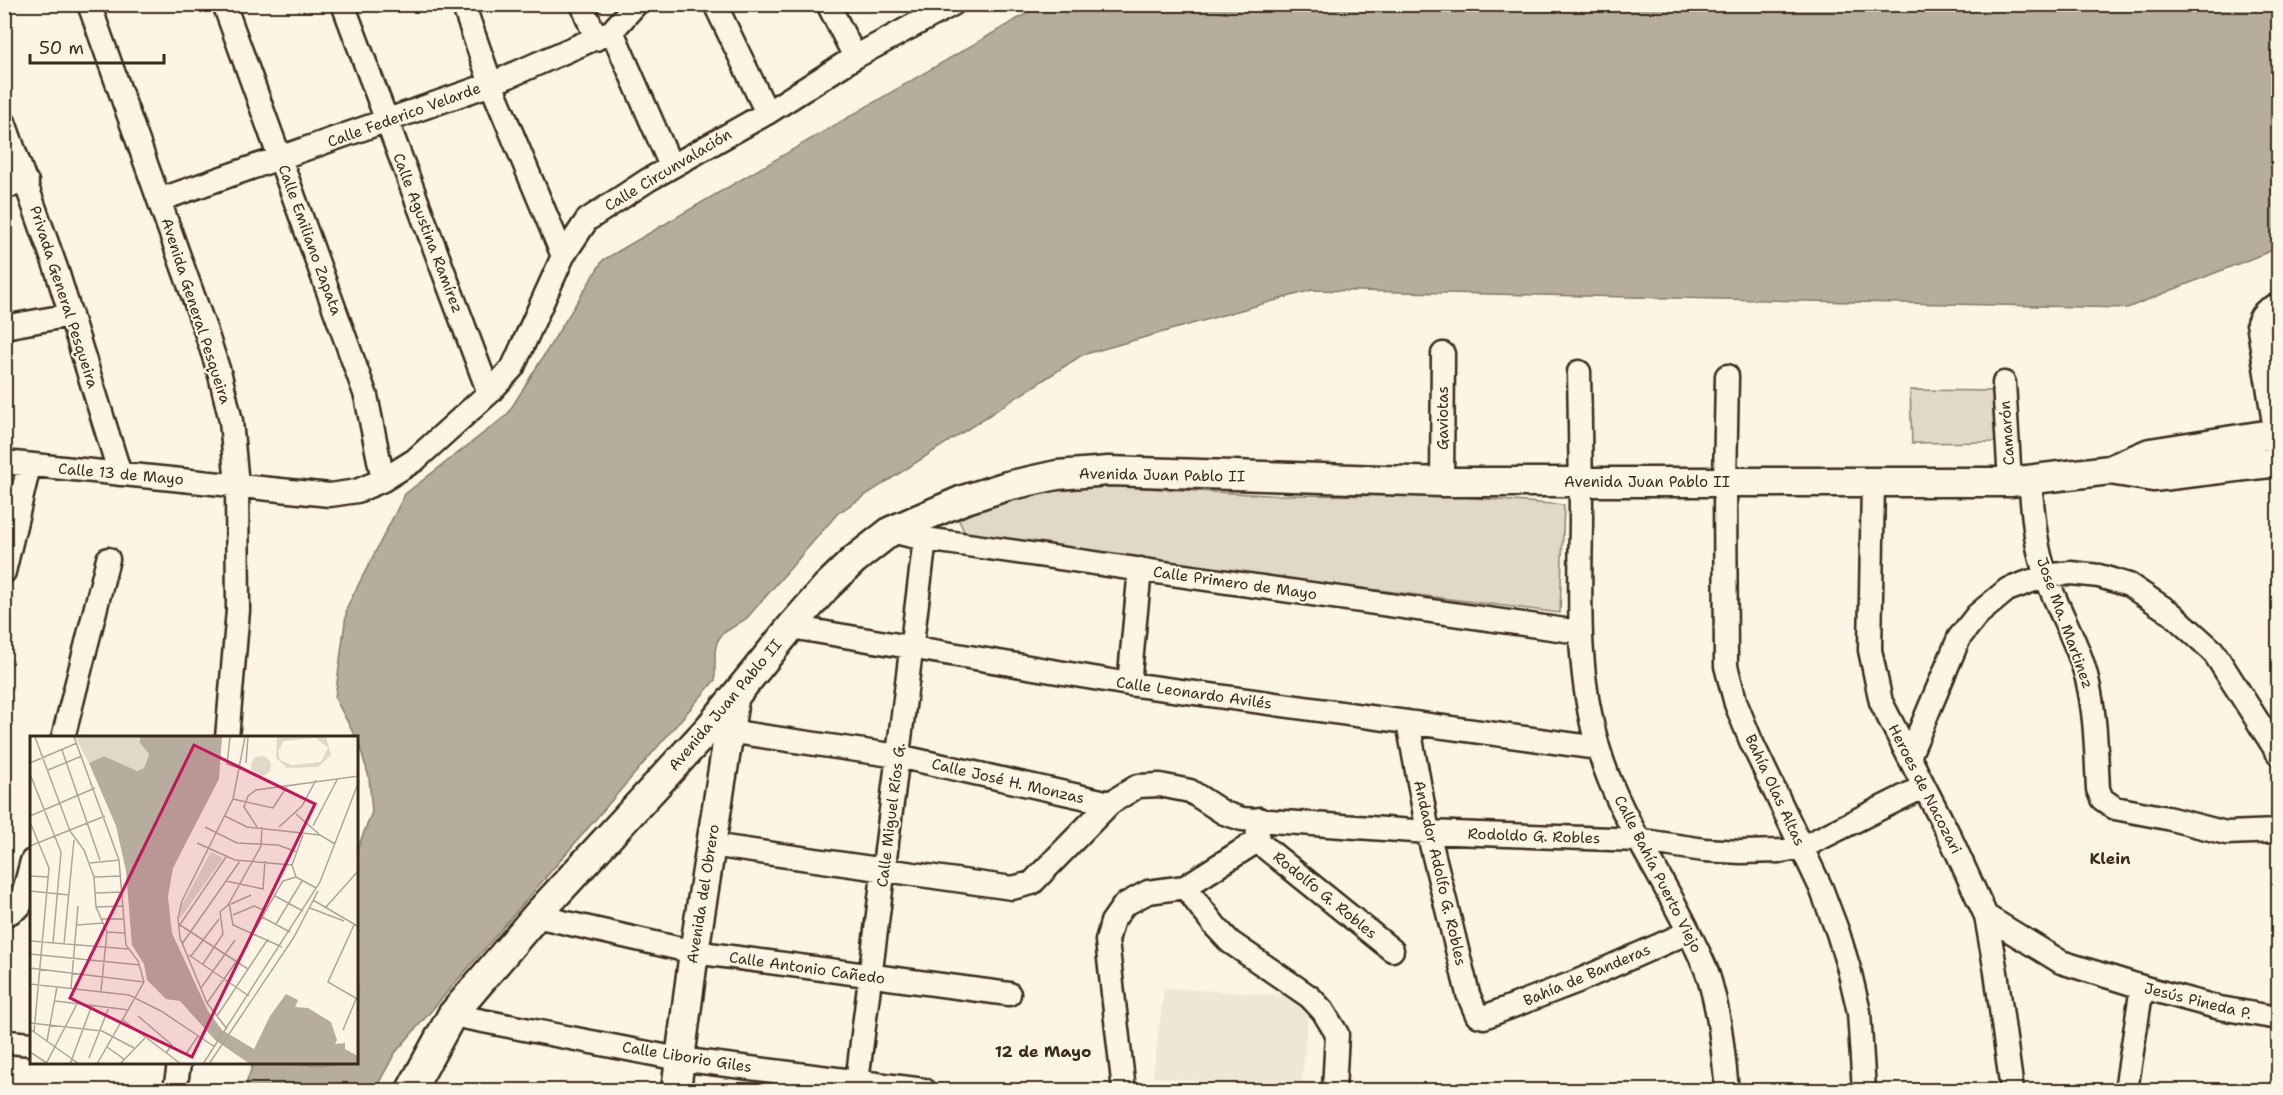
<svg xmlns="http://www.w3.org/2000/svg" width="2283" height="1095" viewBox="0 0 2283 1095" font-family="'Shantell Sans',sans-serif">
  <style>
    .built { fill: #eee6d6 }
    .green { fill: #e0d8c8; stroke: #8e8173; stroke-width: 1.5 }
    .water { fill: #b7ad9e; stroke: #85796b; stroke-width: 1.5 }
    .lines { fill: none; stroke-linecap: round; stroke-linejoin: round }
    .minor-casing { stroke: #3b2a1e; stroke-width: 27 }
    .major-casing { stroke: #3b2a1e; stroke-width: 33 }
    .minor { stroke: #fcf5e5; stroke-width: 22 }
    .major { stroke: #fcf5e5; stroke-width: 28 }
    .labels { text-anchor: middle; stroke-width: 4.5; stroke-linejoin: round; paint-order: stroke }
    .street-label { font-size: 15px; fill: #3b2a1e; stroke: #fcf5e5 }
    .neighbourhood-label { font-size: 16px; font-weight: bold; fill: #3b2a1e; stroke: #fcf5e5 }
    .inset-road { fill: none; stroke: #afa495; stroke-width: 1.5 }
    .view { fill: #c2185b; fill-opacity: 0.15; stroke: #c2185b; stroke-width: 3 }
    .inset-edge { fill: none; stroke: #3b2a1e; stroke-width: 3 }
  </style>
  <rect width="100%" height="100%" fill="#fcf5e5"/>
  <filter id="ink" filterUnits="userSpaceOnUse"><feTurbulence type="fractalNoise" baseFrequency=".0167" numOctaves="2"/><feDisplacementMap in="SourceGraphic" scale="12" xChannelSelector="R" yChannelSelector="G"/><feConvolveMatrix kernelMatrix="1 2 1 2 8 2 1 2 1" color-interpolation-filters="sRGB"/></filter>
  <g filter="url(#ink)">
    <path class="built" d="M1164,988l146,9 -9,93 -148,-13z"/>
    <path class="green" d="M1910,390l87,1 -1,51 -84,1z
      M1074,484l194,11 181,1 115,9 -4,108 -593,-75 -10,-22z"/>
    <path class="water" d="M1041,5h1237v243l-151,60 -815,-18 -230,65 -244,158 -91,105 -25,16 -5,8 -2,9v29l-320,373 -20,37h-131l9,-26h104v-214l15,-38 -3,-35 -10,-33 -24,-46 12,-91 58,-113 102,-79 96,-155z"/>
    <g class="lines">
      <g class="minor-casing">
        <path id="minor" d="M89,4l117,328 14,43 11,46 6,64 1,125 -11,128
          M224,4l142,392 17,84
          M343,4l146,389
          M463,4l28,80 72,172
          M582,4l14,35
          M715,4l52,109
          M828,4l27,53
          M612,31l59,135
          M4,122l53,149 63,203
          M4,187l23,-5
          M159,200l332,-116 121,-53 24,-27
          M2278,305c-11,4 -16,7 -20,18l20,125
          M4,327l67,-12
          M1579,372c1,50 2,100 2,150 -1,76 -5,150 17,225 20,70 65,128 95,194 5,11 11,22 15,34 12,38 15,76 19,115
          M1727,376l-2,107 1,183 10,38 15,37 70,147 17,45 11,36 10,43 5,78
          M2004,383l6,99
          M4,462l326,33 27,-4 26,-11 32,-20 74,-67 24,-26 50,-111 24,-36 61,-40 119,-67 88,-56 98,-53
          M2030,480c3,32 5,66 16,96 12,35 32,66 41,103 9,36 9,73 11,110l4,10 13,9 52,10 59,15 52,-2
          M1442,482l1,-128
          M1873,483l-3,167 11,52 70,137 35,77 10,56 16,118
          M891,531l34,8 654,93
          M4,572l25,-106
          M791,627l338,57 469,64
          M1129,684l11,-115
          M1408,722l20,110 40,162 9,21 7,2 94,-36 111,-49
          M713,729l185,27 212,47
          M63,738l45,-179
          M1909,757l50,-119 18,-23 30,-25 38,-14 26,-3 28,3 30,9 42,28 42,38 65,102
          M1257,841l135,109
          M711,845l301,43 20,-5 78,-80 28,-17 22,-1 30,6 34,22 18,6 186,13 210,8 66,10 37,2 40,-1 22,-4 120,-60
          M1185,887l30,39 15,16 80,55 13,14 14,23 -3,56
          M4,912l5,1 11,-7 12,-45
          M536,916l158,36 315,42
          M1986,916l75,46 81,25 78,21 58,10
          M452,1015l227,44 245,31
          M8,1042l24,2
          M175,1090l4,-26
          M856,1090l69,-551
          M1124,1090l-17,-149 5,-19 12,-17 24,-13 37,-5 72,-46 2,-22
          M2126,1090l16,-103"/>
      </g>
      <g class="major-casing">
        <path id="major" d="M2110,470l43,7 125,-15
          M411,1090l41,-75 84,-99 173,-188 82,-101 35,-40 28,-27 37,-29 72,-31 44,-14 50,-11 52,-4 333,11h568l100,-12 40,-17 128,-20
          M676,1090l18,-138 40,-252"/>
      </g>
      <use href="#minor" class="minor"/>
      <use href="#major" class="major"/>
    </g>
  </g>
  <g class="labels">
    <g class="street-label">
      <text transform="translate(404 115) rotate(-20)" y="5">Calle Federico Velarde</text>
      <text transform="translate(668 170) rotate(-31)" y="5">Calle Circunvalación</text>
      <text transform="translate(428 233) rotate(69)" y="5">Calle Agustina Ramírez</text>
      <text transform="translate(310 240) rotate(70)" y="5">Calle Emiliano Zapata</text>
      <text transform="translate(64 297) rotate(72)" y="5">Privada General Pesqueira</text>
      <text transform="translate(196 311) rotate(72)" y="5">Avenida General Pesqueira</text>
      <text transform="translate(1443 418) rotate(-90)" y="5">Gaviotas</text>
      <text transform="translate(2007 433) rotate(-94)" y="5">Camarón</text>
      <text transform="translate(121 474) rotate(5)" y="5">Calle 13 de Mayo</text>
      <text transform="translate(1162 475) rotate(1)" y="5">Avenida Juan Pablo II</text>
      <text x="1647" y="487">Avenida Juan Pablo II</text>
      <text transform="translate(1235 583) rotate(8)" y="5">Calle Primero de Mayo</text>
      <text transform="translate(2065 623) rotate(70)" y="5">Jose Ma. Martinez</text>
      <text transform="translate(1194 693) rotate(8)" y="5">Calle Leonardo Avilés</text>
      <text transform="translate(725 705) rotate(-50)" y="5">Avenida Juan Pablo II</text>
      <text transform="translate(1008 781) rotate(13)" y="5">Calle José H. Monzas</text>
      <text transform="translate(1925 789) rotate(63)" y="5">Heroes de Nacozari</text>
      <text transform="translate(1775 790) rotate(65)" y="5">Bahía Olas Altas</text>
      <text transform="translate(891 815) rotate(-83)" y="5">Calle Miguel Ríos G.</text>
      <text transform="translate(1534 836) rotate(2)" y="5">Rodoldo G. Robles</text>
      <text transform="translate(1440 873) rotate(77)" y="5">Andador Adolfo G. Robles</text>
      <text transform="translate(1658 874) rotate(63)" y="5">Calle Bahía Puerto Viejo</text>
      <text transform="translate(703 894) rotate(-81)" y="5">Avenida del Obrero</text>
      <text transform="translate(1325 895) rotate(39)" y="5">Rodolfo G. Robles</text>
      <text transform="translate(807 968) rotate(8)" y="5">Calle Antonio Cañedo</text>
      <text transform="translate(1587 975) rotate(-23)" y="5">Bahía de Banderas</text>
      <text transform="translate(2198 1001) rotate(14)" y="5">Jesús Pineda P.</text>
      <text transform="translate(687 1057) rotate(9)" y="5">Calle Liborio Giles</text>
    </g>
    <g class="neighbourhood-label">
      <text x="2110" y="864">Klein</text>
      <text x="1043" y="1057">12 de Mayo</text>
    </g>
  </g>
  <g transform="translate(30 736)">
    <rect width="328" height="328" fill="#fcf5e5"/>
    <path d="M45,1h65v6l9,11 -5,14 -8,3 -32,-15 -15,7zM247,1h49l5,18 -13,12 -31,1 -11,-10zM286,2l12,10 -7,14 -29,3 -12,-5 -2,-9 6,-10zM221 30a10 10 0 1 1 20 0a10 10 0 1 1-20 0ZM181,116l12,6 -44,62 3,-15z" fill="#e0d8c8" fill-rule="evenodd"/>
    <path d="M110,1h82l-3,42 -46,89 -5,29 4,36 36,78 14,19 32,19 16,-33 16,-22 12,6 -3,7 13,1 23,14 6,18 -2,4 10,-1v6l13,7v8h-108l-35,-24 -35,-39 -14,-2 -19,-19 -3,-16 -12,-19 -6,-74 -10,-45 -27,-63 15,-7 33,15 7,-3 5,-14 -9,-11z" fill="#b7ad9e"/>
    <path class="inset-road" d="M5,1l35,94 14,19 10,27 2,30 11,25 -6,59M44,1l45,123 7,85 12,16 6,21 -47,82M200,1l-3,27 18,6M32,14l38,110M0,27l47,-20M216,27l2,-26M18,34l34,-14M0,38l31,78 -8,91M203,63l40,9 15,-23M266,78l24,21M0,80l65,-28M195,80l22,11 73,8 15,9M0,86l19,46 -15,164M283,90l25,-48M175,91l32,16 41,2 19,7M227,91l-13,-20 4,-11 8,-6 103,-14M249,91l23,-21 14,-26M167,107l38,17 57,5 4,12M0,110l75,-30M60,127l29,-3M262,129l11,-30M0,140l18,1M64,141l27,-1M266,141l20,11M196,145l37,8 2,-28M0,155l39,4M65,157l27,-1M245,160l28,15M283,164l46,27M199,167l4,22 49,22M201,168l20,-9M66,171l27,-1M296,171l33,-37M280,172l34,13M203,179l21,-9 12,5M232,181l28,15M71,183h23M246,188l26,-43M47,189l26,-2M150,189l68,44M324,189l-26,57 31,18M149,190l47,-69M77,196l18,1M223,197l30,-52 13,-4M0,205l98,8M34,208l10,-104M152,208l58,-83M0,218l110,11M159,219l60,41M161,220l28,-37M173,228l20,-30 -3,-22 8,-7 33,-59 1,-19M0,232l114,14M0,248l99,11 32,16 54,36M41,252l7,-82M171,252l34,-48M25,265l74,9M177,267l41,-58M108,280l34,29 -6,8M187,280l51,-77M93,284l58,44M0,287l72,8 32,17M0,293l49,35M197,293l-20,-26 -27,-65 -2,-20 4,-17 51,-102 12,-62M313,294l13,-31M17,305l10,-54M77,311l17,12M0,316l17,11M156,318l12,-18M59,322l20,-51M16,328l31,-60M40,328l22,-59M90,328l25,-26M173,328l117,-182 39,-101M179,328l85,-127 24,-46"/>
    <path class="view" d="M164,9l121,59 -123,253 -122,-59z"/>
    <rect width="328" height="328" class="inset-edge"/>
  </g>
  <rect width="2283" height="1095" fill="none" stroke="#fcf5e5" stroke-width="24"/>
  <rect x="12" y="12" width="2259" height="1071" fill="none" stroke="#3b2a1e" stroke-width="2" filter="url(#ink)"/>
  <path d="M30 54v9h134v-9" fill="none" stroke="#3b2a1e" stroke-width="3"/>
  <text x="39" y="54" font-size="18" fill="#3b2a1e" stroke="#fcf5e5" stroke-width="4.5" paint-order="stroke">50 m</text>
</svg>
